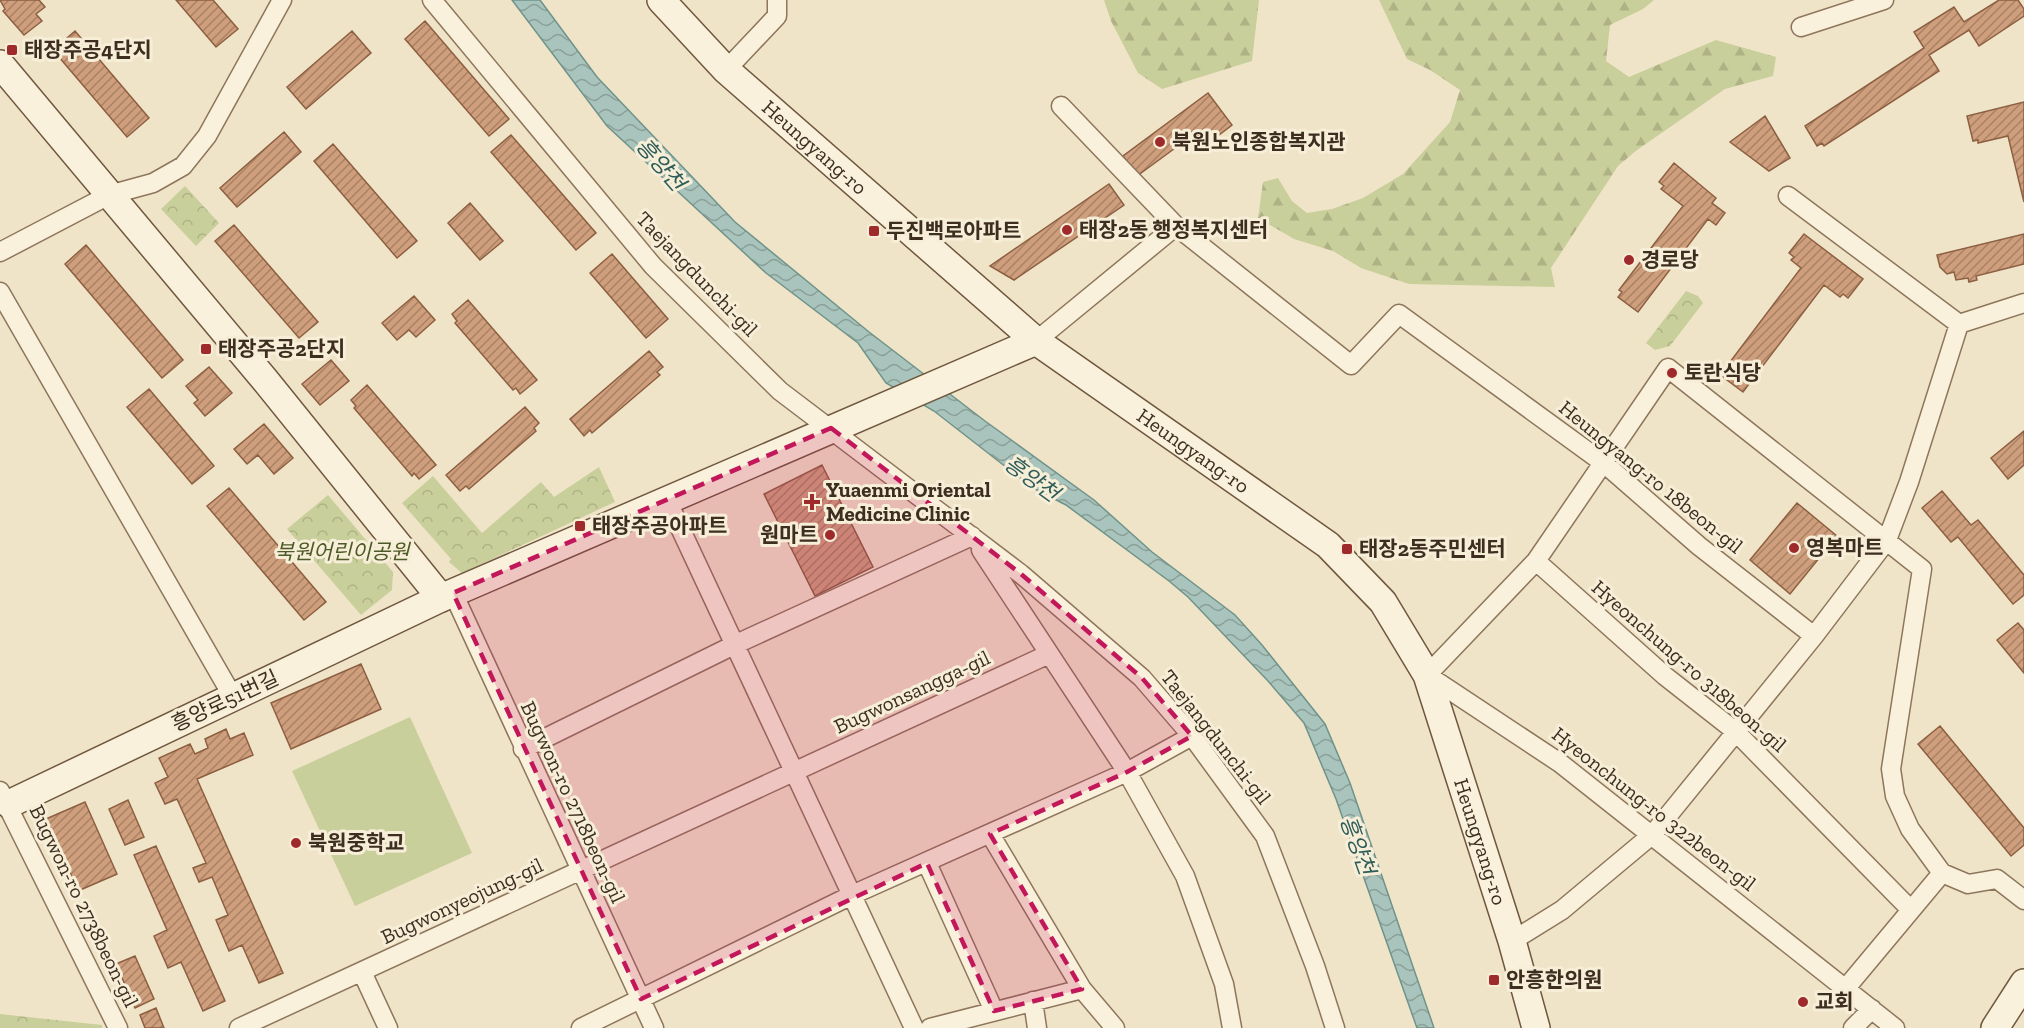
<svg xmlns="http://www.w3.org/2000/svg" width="2024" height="1028" viewBox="0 0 2024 1028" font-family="'Zilla Slab','Noto Sans KR',serif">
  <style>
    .grass { fill: #c9cf9b }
    .forest { fill: url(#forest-firs) }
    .park { fill: url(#park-crowns) }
    .water { fill: url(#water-waves); stroke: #6f938a; stroke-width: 1.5 }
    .building { fill: url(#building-hatch); stroke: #8d5f41; stroke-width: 1.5 }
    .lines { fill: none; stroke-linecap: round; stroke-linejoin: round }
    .street-casing { stroke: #8d765c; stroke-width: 21 }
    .secondary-casing { stroke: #6f573f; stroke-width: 30 }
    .street { stroke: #faf1dc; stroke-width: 18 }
    .secondary { stroke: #faf1dc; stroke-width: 27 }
    .marked { fill: #c2185b; fill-opacity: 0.2; stroke: #c2185b; stroke-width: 4.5; stroke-dasharray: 12 8; stroke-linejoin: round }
    .poi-dot { fill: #9e2a2b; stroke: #f7eed8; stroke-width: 2 }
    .labels { text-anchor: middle; stroke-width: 6; stroke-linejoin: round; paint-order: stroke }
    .poi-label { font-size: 21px; font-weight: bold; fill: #3d2e20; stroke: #f7eed8; text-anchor: start }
    .street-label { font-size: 21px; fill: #3d2e20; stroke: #f7eed8 }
    .park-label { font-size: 21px; font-style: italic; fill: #4d5a26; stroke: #f7eed8 }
    .water-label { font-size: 22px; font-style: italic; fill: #2f5d5a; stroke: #f7eed8 }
  </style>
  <defs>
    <pattern id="forest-firs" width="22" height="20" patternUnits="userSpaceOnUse" patternTransform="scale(1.5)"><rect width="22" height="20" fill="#c9cf9b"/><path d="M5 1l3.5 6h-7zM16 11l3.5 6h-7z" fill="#aeb285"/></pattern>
    <pattern id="park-crowns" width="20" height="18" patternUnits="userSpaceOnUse" patternTransform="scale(1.5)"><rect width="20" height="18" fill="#c9cf9b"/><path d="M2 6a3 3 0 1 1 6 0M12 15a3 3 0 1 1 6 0" fill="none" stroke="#aeb285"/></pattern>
    <pattern id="water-waves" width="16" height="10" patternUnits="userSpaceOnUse" patternTransform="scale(1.5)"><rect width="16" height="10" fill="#a9c4bc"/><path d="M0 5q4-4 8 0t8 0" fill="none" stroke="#8ba098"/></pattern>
    <pattern id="building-hatch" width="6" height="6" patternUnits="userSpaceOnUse" patternTransform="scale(1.5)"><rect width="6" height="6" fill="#cf9f7d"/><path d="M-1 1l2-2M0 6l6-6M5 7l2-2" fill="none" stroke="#a98266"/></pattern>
  </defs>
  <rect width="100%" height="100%" fill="#f0e4c8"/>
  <path class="grass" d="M410,717l62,136 -117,53 -63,-135z"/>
  <path class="forest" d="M1104,0h155l-7,61 -90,28 -24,-16 -27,-52z
    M1379,0h275l-11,9 -33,16 -4,36 23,16 87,-37 60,17 -3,19 -48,13 -88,61 -19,16 -67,102 4,19 -146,-3 -48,-16 -28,-17 -39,-12 -36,-21 5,-36 15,-4 14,23 15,12 25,-4 31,-11 40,-24 47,-52 10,-32 -30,-20 -23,-11z"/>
  <path class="park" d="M185,186l34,37 -23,23 -35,-37z
    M1686,291l12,5 5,7 -33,43 -15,4 -9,-7z
    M599,467l16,35 -153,71 -13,-11 2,-3 -49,-56 31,-27 49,57 59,-51 13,15z
    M328,495l65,77 -1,18 -31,25 -74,-86z
    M0,1014l102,11v3h-102z"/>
  <path class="water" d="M512,0h28l57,77 138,145 134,110 116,89 109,79 58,52 83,63 27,30 63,79 25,59 84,245h-17l-81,-229 -32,-76 -36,-42 -80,-84 -19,-16 -103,-76 -33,-17 -99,-77 -48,-28 -28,-40 -92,-70 -159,-147z"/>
  <path class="building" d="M0,0h39l6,7 -9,7 6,7 -18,14 -21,-24 2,-2z
    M176,0h37l25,29 -22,18z
    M1999,0h19l6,9v7l-45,30 -10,-16 -40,25 10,16 -115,75 -2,-3 -5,3 -12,-20 119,-78 -10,-16 40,-25 10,15z
    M425,21l84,98 -20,17 -84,-97z
    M75,31l74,87 -22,19 -74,-87z
    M352,31l19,22 -65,56 -19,-22z
    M1208,93l24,32 -30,23 -9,-13 -56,41 -14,-20z
    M2024,102v100l-16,-66 -30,7v-3l-5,1 -6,-25z
    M1765,116l25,42 -21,13 -39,-29z
    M284,132l17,20 -64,55 -17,-19z
    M511,135l85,98 -20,17 -85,-98z
    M333,144l84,97 -20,17 -83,-97z
    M1674,163l42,35 -4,5 13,10 -9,12 -8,-6 -70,93 -20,-15 4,-5 -3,-2 64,-84 -22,-17 3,-3 -5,-4z
    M1109,184l15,21 -110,75 -24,-14z
    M470,203l33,38 -23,19 -32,-37z
    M234,225l84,97 -19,16 -84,-97z
    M1804,234l59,45 -15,19 -5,-4 -3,3 -16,-12 -81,107 -20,-15 3,-5 -2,-2 77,-102 -10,-8 3,-3 -5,-4z
    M2024,234v30l-48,12 1,4 -8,2 -1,-4 -12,2 -2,-8 -7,2 -7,-7 -3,-12z
    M86,245l97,115 -21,18 -97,-114z
    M612,254l56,65 -22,19 -56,-65z
    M414,296l21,24 -19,17 -7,-7 -12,10 -15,-17z
    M468,300l69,80 -17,14 -4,-6 -3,2 -58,-67 2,-2 -5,-7z
    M649,351l14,16 -6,5 3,3 -68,58 -2,-3 -6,6 -14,-17z
    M331,360l18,21 -29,24 -18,-21z
    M209,367l23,26 -27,23 -11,-13 4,-3 -12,-14z
    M367,385l69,80 -17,14 -5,-6 -2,3 -58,-68 2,-2 -5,-6z
    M149,389l65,77 -22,18 -65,-77z
    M525,407l14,16 -5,5 2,3 -67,58 -3,-3 -6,5 -14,-16z
    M264,424l29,34 -19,16 -16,-19 -11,9 -13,-15z
    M2024,431v34l-16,14 -17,-21z
    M822,465l51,102 -58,29 -51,-102z
    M229,488l97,114 -22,18 -97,-114z
    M1942,491l29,34 7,-5 46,55v20l-11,9 -55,-67 -7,5 -29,-34z
    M1797,503l40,33 -47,58 -40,-34z
    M2018,623l6,7v43l-27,-33z
    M361,664l20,45 -90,40 -20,-46z
    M1940,726l84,102v17l-13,11 -93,-112z
    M226,729l4,10 14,-6 9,22 -56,24 86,194 -24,10 -17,-38 -13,6 -13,-31 12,-5 -16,-38 -13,5 -6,-14 13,-5 -29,-64 -12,5 -10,-21 13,-6 -9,-19 31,-14 5,10 13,-6 -3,-9z
    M128,800l16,37 -19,8 -16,-36z
    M85,802l32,72 -39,17 -32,-72z
    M156,846l69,155 -22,10 -22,-49 -13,6 -14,-32 13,-6 -33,-75z
    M135,956l19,43 -19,9 -19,-44z
    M156,1008l8,20h-19l-5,-13z"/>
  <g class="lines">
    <g class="street-casing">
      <path id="street" d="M432,0l221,266 127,125 241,183 121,104 50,58 73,100 50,130 20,62
        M1801,27l83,-27
        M726,70l51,-54v-16
        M1061,106l115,120
        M1788,196l171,128
        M0,252l109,-57 44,-12 30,-17 24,-30 75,-136
        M0,292l233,405
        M1959,324l65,-21
        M1036,341l140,-115 175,139 48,-51 206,150 94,82 115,90
        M667,500l247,528
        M981,550l146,222 58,104 39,108 8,44
        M1536,561l129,115 70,55 176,179
        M453,593l201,435
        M523,749l211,-104 238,-109
        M0,791l118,237
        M990,834l92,155 33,39
        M927,863l67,148
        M1512,941l50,-31 91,-76 161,-198 73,-96 22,-58 50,-158
        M362,972l26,56
        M1846,988l96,-115
        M1033,1001l4,27
        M239,1028l810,-374
        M581,1028l271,-133 275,-123 65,-36
        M930,1028l152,-39
        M1853,1028l19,-19
        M1895,1028l-335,-265 -133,-88 109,-114 132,-193 254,201 -31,200 4,27 15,33 32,44 26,11 29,-5 27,21"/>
    </g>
    <g class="secondary-casing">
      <g id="secondary">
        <path id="s1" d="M661,0l65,70 310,271 292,204 55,57 44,73 85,266 24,87"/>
        <path d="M0,64l265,316 176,218"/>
        <path d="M9,804l432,-206 595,-257"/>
        <path d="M1995,1028l29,-45"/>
      </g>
    </g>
    <use href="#street" class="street"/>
    <use href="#secondary" class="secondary"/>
  </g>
  <path class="marked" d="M831,428l190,146 121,104 50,58 -65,36 -137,62 92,155 -88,22 -67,-148 -286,136 -188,-406z"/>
  <g class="poi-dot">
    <rect x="6" y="44" width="12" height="12" rx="3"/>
    <circle cx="1160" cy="142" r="6"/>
    <circle cx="1067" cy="230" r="6"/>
    <rect x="868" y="225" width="12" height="12" rx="3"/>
    <circle cx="1629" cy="260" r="6"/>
    <rect x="200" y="343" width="12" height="12" rx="3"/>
    <circle cx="1672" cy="373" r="6"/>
    <path d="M809 493h6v6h6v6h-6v6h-6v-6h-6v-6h6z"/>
    <rect x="574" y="520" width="12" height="12" rx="3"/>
    <circle cx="830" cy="535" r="6"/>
    <circle cx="1794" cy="548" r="6"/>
    <rect x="1341" y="543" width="12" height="12" rx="3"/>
    <circle cx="296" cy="843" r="6"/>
    <rect x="1488" y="974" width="12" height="12" rx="3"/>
    <circle cx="1803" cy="1002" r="6"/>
  </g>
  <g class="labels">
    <g class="poi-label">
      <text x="24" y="57">태장주공4단지</text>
      <text x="1172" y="149">북원노인종합복지관</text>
      <text x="1079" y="237">태장2동 행정복지센터</text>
      <text x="886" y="238">두진백로아파트</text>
      <text x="1641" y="267">경로당</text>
      <text x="218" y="356">태장주공2단지</text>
      <text x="1684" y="380">토란식당</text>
      <text x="826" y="497">Yuaenmi Oriental<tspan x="826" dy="24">Medicine Clinic</tspan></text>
      <text x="592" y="533">태장주공아파트</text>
      <text x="818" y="542" text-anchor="end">원마트</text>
      <text x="1806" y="555">영복마트</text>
      <text x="1359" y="556">태장2동주민센터</text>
      <text x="308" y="850">북원중학교</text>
      <text x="1506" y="987">안흥한의원</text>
      <text x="1815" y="1009">교회</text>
    </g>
    <g class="street-label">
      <text dy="7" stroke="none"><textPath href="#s1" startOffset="213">Heungyang-ro</textPath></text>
      <text transform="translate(697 274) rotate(46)" y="7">Taejangdunchi-gil</text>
      <text dy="7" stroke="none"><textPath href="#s1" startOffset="699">Heungyang-ro</textPath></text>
      <text transform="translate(1651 477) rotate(39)" y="7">Heungyang-ro 18beon-gil</text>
      <text transform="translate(1689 666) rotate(41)" y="7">Hyeonchung-ro 318beon-gil</text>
      <text transform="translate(912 692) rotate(-25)" y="7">Bugwonsangga-gil</text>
      <text transform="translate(225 701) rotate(-25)" y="7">흥양로51번길</text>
      <text transform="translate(1216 737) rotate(52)" y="7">Taejangdunchi-gil</text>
      <text transform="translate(573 802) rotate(65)" y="7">Bugwon-ro 2718beon-gil</text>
      <text transform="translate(1654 809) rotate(38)" y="7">Hyeonchung-ro 322beon-gil</text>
      <text dy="7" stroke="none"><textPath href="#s1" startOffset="1203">Heungyang-ro</textPath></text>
      <text transform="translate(462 901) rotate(-25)" y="7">Bugwonyeojung-gil</text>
      <text transform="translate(84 906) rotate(64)" y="7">Bugwon-ro 2738beon-gil</text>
    </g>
    <g class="park-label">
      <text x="342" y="559">북원어린이공원</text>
    </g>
    <g class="water-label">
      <text transform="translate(661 164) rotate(49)" y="8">흥양천</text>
      <text transform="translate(1032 478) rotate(36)" y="8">흥양천</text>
      <text transform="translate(1358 845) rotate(70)" y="8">흥양천</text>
    </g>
  </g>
</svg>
